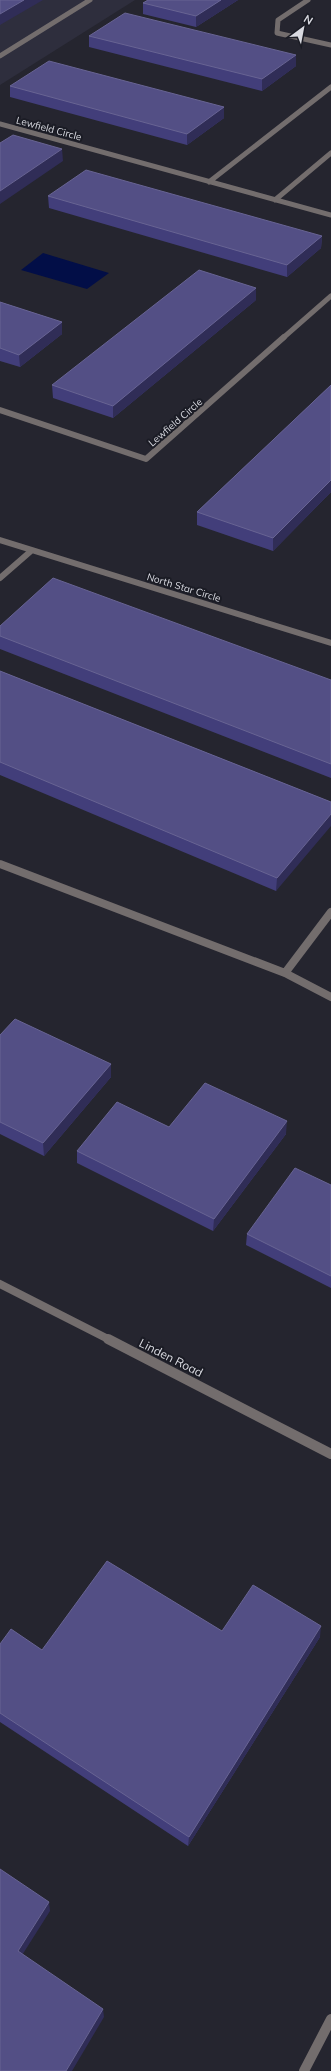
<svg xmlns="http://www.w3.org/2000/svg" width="331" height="2071" viewBox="0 0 331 2071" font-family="Mulish,sans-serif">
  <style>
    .built { fill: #2e2e3d }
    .water { fill: #020e47 }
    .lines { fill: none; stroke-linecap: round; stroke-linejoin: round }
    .service-far2 { stroke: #736d6d; stroke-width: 5 }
    .service-far1 { stroke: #736d6d; stroke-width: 6 }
    .service { stroke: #736d6d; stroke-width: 8 }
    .minor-far1 { stroke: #736d6d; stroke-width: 8 }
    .minor { stroke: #736d6d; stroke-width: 10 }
    .wall { fill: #423e7a }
    .shaded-wall { fill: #302d57 }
    .building { fill: #534f85; stroke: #686493 }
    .labels { text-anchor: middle; stroke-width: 4; stroke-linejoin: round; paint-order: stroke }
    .far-street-label { font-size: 10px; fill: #d9dae1; stroke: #1b1c25 }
    .street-label { font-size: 12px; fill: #d9dae1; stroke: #1b1c25 }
  </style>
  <rect width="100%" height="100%" fill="#25252f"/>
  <path class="built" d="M0,0h135l-135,85z"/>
  <path class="water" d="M43,253l66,20 -22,16 -66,-19z"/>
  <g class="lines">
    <path class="service-far2" d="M308,0l-30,20 -1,13 54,12
      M0,56l90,-56
      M0,124l331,91
      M209,182l122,-95
      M275,200l56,-47
      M283,338l48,-42"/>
    <path class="service-far1" d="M0,410l146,49 138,-122
      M0,540l331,103
      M0,578l31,-27"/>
    <path class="service" d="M0,864l285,109 46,24
      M285,973l46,-61"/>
    <path class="minor-far1" d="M0,1284l110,56"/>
    <path class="minor" d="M108,1339l223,115
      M304,2071l27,-52"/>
  </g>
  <path class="wall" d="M148,0h90l-42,27 -53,-13v-11z
    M89,36l207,30 -34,25 -173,-44z
    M10,86l214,21v11l-37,27 -177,-48z
    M48,196l274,40 -1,12 -34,29 -238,-69z
    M256,300l-143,118 -60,-20 -1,-13z
    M0,302l62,20v12l-42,33 -20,-6z
    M331,385v107l-58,59 -76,-26v-13z
    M0,626l331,54v98l-331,-129z
    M0,671l331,131 -55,89 -276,-116z
    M0,1035l111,42 -67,79 -44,-22z
    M169,1127l117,7 -73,97 -136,-68v-12z
    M331,1185v103l-85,-43 1,-11z
    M222,1631l98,6 -132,209 -188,-124v-78l42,6z"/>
  <path class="shaded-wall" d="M24,0h19l-43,25v-11z
    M221,0h17l-42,27v-11z
    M296,55v11l-34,25v-12z
    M224,107v11l-37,27v-11z
    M62,149l1,12 -63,43v-13z
    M322,236l-1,12 -34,29v-12z
    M256,288v12l-143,118v-12z
    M62,322v12l-42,33 -1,-12z
    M331,480v12l-58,59v-13z
    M331,814v12l-55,65 1,-13z
    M111,1064v13l-67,79 -1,-13z
    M287,1121l-1,13 -73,97 1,-12z
    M321,1626l-1,11 -132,209 1,-9z
    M49,1902l1,9 -31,49 -1,-9z
    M103,2009l1,8 -32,54h-6z"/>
  <path class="building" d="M0,0h24l-24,14z
    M148,0h73l-25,16 -53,-13z
    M125,13l171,42 -34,24 -173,-43z
    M49,61l175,46 -37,27 -177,-48z
    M13,135l49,14 -62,42v-48z
    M86,170l236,66 -35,29 -239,-69z
    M199,270l57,18 -143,118 -61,-21z
    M0,302l62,20 -43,33 -19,-7z
    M331,385v95l-58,58 -76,-26z
    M53,578l278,102v84l-331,-128v-10z
    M0,671l331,131v12l-54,64 -277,-116z
    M15,1019l96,45 -68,79 -43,-21v-87z
    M205,1083l82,38 -73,98 -137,-68 40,-49 52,25z
    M295,1168l36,17v91l-84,-42z
    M107,1561l115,70 31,-46 68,41 -132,211 -189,-124v-69l11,-15 31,21z
    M0,1869l49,33 -31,49 85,58 -37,62h-66z"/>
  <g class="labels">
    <g class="far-street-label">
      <text transform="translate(49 128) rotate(15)" y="4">Lewfield Circle</text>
      <text transform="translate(175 422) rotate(-41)" y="4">Lewfield Circle</text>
      <text transform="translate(184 587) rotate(17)" y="4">North Star Circle</text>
    </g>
    <g class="street-label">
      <text transform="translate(171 1358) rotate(27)" y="4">Linden Road</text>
    </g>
  </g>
  <g transform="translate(303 28) rotate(32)" stroke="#1b1c25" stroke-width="3" paint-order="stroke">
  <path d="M0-3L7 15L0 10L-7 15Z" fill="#d9dae1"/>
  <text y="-6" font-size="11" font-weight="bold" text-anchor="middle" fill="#d9dae1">N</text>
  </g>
</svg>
